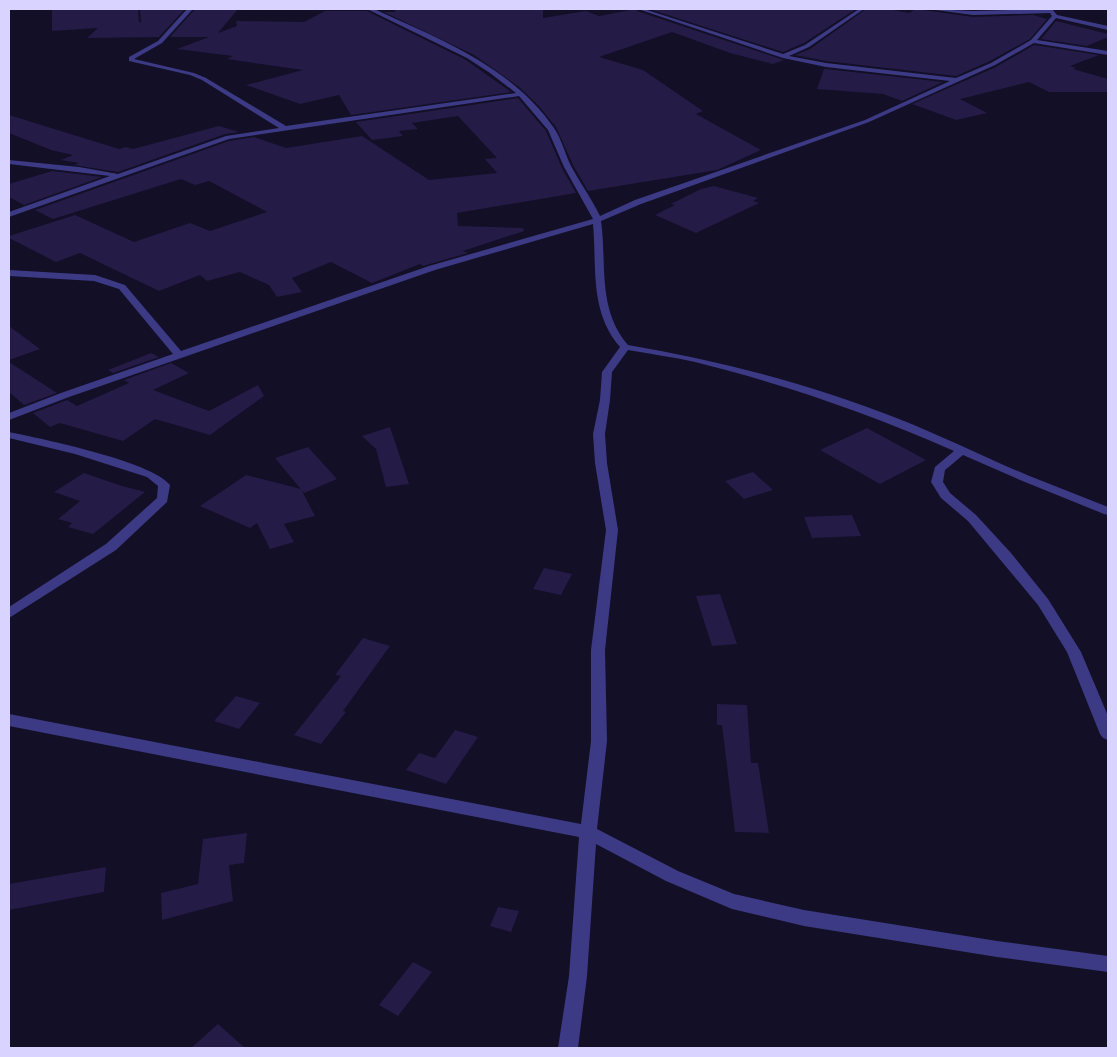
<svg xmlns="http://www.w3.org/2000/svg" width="1117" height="1057" viewBox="0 0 1117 1057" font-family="'Alegreya Sans',sans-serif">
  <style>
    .building { fill: #241b47 }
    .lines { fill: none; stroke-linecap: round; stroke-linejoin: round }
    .street { fill: #3d3a85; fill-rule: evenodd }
  </style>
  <rect width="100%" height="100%" fill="#130f26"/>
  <path class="building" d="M52,9h86l1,13 2,1 -1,-14h45l-26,28 -72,1 11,-10 -46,3z
    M195,9h43l-20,24 19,-7 -1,-5 68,1 21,-11h42l99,49 45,32 -160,23 -12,-20 -39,9 -54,-19 57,-15 -76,-11 6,-3 -56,-7 32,-12h-39z
    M396,9h147v9l43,-7 13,5 37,-7 1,2 147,49 -11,4 -43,-11 -58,-21 -73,25 44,13 60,41 -7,3 65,36 -44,20 -129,21 -15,-26 -17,-38 -18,-22 -19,-18 -45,-32 -90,-43h11z
    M649,9h207l-52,34 -21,9z
    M866,9h22l21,4 7,-4 57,8 60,-2 14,4 -17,20 -40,22 -34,15 -130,-15 -31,-6 15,-6z
    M1056,21l52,13v3l-21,9 -46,-7z
    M1034,45l65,10 -29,11 7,2 -4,1 35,10v13h-59l-20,-10 -69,17 27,14 -31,7 -44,-16 84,-37z
    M824,69h2l117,13 -41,19 -19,-7 -66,-5z
    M518,98l28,33 16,37 14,25 -119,20 1,13 65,2 1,3 -61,20 5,2 -45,13 -3,-2 -48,19 -41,-21 -39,16 10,14 -25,5 -8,-12 -29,-13 -33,9 -7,-6 -41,16 -79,-38 -24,9 -47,-24v-2l66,-21 59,27 56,-19 20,8 57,-19 -58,-31 -14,4 -14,-6 -128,40 -18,-9 194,-69 25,-4 32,11 76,-12 67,44 68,-7 -12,-14 12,-1 -39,-42 -46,7 6,6 -19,2 4,5 -31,4 -16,-18z
    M9,115l110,34 7,-2 7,2 86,-23 20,6 -14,2 -107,38 -44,-7 5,-2 -18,-3 12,-5 -22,-5 -42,-17z
    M52,171l50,6 -78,28 -15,-8v-13z
    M714,186l44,12 -5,3 6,2 -63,30 -41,-18 20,-10 -4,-1 30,-15z
    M9,326l31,23 -31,11z
    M151,353l8,4 -46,16 -5,-3z
    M9,362l48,31 -33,12 -15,-13z
    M171,363l18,10 -36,17 56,21 49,-26 6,11 -54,39 -55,-16 -32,22 -63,-18 -10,4 -17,-14 34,-13 10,6 52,-23 -5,-3z
    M390,427l19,57 -23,3 -10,-38 -14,-13z
    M867,428l59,32 -46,24 -60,-34z
    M308,447l29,32 -33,14 -29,-35z
    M753,472l20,18 -29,9 -19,-18z
    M84,473l38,13 23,6 -52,42 -25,-7 4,-4 -14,-4 22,-18 -26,-9z
    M246,475l55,14 14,27 -31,8 10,18 -24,7 -13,-26 -7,5 -50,-22z
    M852,515l9,21 -49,2 -8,-21z
    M544,568l28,6 -11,21 -28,-6z
    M720,594l17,50 -25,2 -16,-50z
    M363,638l27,8 -47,65 3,1 -25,32 -27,-9 47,-59 -6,-1z
    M236,696l24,7 -21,26 -25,-8z
    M717,704l30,1 4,58h7l11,70 -34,-1 -13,-107h-5z
    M455,730l23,7 -32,47 -40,-14 13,-17 16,5z
    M247,833l-3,30 -15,2 4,36 -71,19 -1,-27 37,-9 5,-45z
    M106,867l-2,25 -95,18v-26z
    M498,907l21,4 -8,21 -21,-6z
    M413,962l19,10 -34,44 -19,-11z
    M218,1024l27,24h-54z"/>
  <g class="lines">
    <path class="street" d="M187,9h6l-31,34 -28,16 60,14 12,5 80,48 230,-33 -26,-20 -23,-15 -100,-49h7c66,30 138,58 180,119 8,12 11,26 17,38 9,17 21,33 29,50l35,-16 230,-80 85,-39 -124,-14 -43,-9 -145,-49h6l139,45 22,-9 54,-36h5l-55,38 -20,9 37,7 130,15 35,-15 40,-23 21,-24 -2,-3 -77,2 -45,-6 45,2 79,-2 5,6 51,11v4l-52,-12 -19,22 71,11v4l-74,-12 -39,22 -126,57 -228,82 -40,17c6,43 -4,88 27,124 93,16 183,39 271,74 43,17 85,38 128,56 27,11 54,21 81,32v8l-4,-1 -84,-34 -57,-25 -18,15 -2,12 7,11 26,22 35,38 37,46 33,53 27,64v24l-5,-2 -3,-4 -33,-82 -29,-47 -70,-84 -27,-23 -10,-16 4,-15 19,-16c-84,-37 -170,-67 -259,-89 -22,-5 -45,-8 -67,-12l-16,22 -2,28 -5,34 2,29 11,67 -13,120 2,91 -10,88 81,42 56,23 70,16 193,31 111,15v16l-111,-15 -193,-31 -72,-17 -66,-28 -70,-37 -9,132 -9,72h-20l11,-72 10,-139 -570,-111v-12l572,110 10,-83v-91l15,-120 -11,-67 -2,-29 7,-34 2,-28 18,-25c-31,-36 -23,-80 -27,-123l-158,46 -366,127 -60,23v-7l52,-20 112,-39 -54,-65 -25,-8 -85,-5v-6l86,5 30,10 56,66 248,-85 164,-47 -29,-52 -16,-37 -29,-34 -290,43 -220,78v-5l101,-36 -101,-12v-4l70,7 39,7 108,-38 53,-8 -77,-48 -12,-5 -61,-14v-4l29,-16z
      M9,432c33,7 142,29 161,53l-3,17 -51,48 -107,68v-11l97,-63 51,-46 1,-12 -11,-9 -72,-23 -66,-16z"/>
  </g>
  <rect width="1117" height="1057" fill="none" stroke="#d9d4ff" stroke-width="20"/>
</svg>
